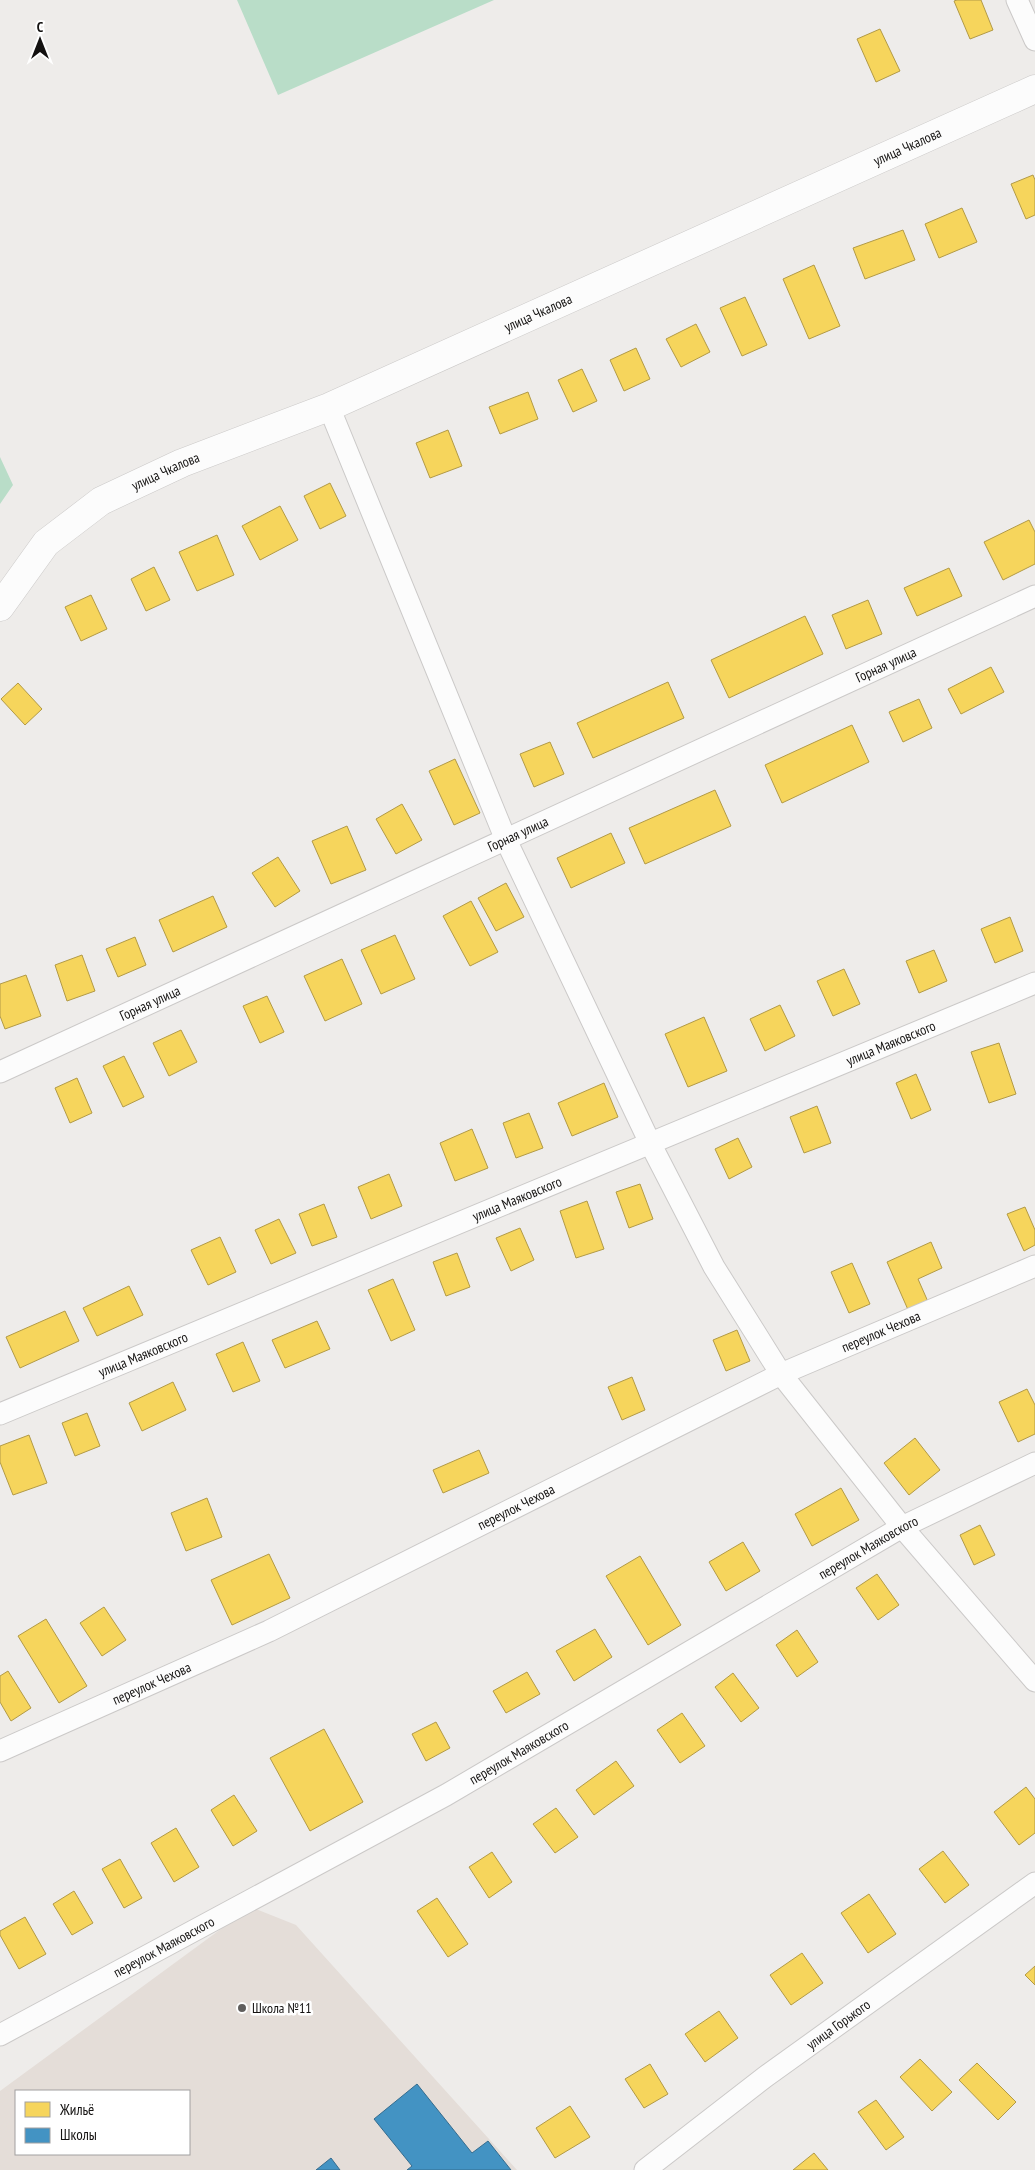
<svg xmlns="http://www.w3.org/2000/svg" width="1035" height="2170" viewBox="0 0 1035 2170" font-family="'PT Sans Narrow',sans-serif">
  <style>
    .built { fill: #e4ddd8; fill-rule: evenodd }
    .green { fill: #b9ddc8 }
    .homes { fill: #f6d55c; stroke: #b29a46 }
    .schools { fill: #4393c3; stroke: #356c8e }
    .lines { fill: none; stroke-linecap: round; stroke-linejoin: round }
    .street-casing { stroke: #cbc9c8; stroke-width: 23 }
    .secondary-casing { stroke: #cbc9c8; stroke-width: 29 }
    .street { stroke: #fcfcfc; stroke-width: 21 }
    .secondary { stroke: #fcfcfc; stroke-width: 28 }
    .poi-dot { fill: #605e5d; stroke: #fff; stroke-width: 2 }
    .labels { text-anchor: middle; stroke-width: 5; stroke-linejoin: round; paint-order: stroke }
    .street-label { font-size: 14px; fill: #141211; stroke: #fff }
    .poi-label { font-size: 14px; fill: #141211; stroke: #fff; text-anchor: start }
  </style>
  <rect width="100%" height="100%" fill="#eeecea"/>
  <path class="built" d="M251,1907l45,18 221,245h-517v-79zM16,2091h173v63h-173z"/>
  <path class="green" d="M237,0h257l-216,95z
    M0,457l13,28 -13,19z"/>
  <path class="homes" d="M957,0h24l12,30 -23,9 -16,-38z
    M880,29l20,42 -24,11 -19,-43z
    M1033,175l2,5v35l-9,4 -15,-35z
    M962,208l15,34 -38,16 -14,-34z
    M903,230l12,30 -50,19 -12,-31z
    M814,265l26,61 -31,13 -26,-60z
    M745,297l22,48 -25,11 -22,-48z
    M696,324l14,28 -29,15 -15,-28z
    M636,348l14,31 -26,12 -14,-31z
    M582,369l15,32 -24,11 -15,-32z
    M528,392l10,27 -38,15 -11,-27z
    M448,430l14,36 -32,12 -14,-35z
    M330,483l16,33 -26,13 -16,-33z
    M280,506l18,34 -38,20 -18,-34z
    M1029,520l6,12v32l-32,16 -19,-38z
    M217,535l17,40 -37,16 -18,-39z
    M154,567l16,33 -24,11 -15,-32z
    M949,568l13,28 -45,20 -13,-28z
    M91,595l16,34 -26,12 -16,-34z
    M868,600l14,34 -36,15 -14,-34z
    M805,616l18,38 -94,44 -18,-38z
    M991,667l13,25 -43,22 -13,-25z
    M668,682l16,36 -91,40 -16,-35z
    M18,683l24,26 -17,16 -24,-26z
    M919,699l13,29 -29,14 -14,-30z
    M852,725l17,37 -87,41 -17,-38z
    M550,742l14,32 -30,13 -14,-33z
    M455,759l25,54 -26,12 -25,-54z
    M715,790l16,36 -86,38 -16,-36z
    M402,804l20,36 -26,14 -20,-35z
    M347,826l19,44 -35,14 -19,-43z
    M611,833l14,30 -54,25 -14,-30z
    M278,857l22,34 -25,16 -23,-34z
    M506,883l18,34 -28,14 -18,-33z
    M213,896l14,31 -54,25 -14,-32z
    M471,901l27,51 -28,14 -27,-50z
    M1010,917l13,34 -28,12 -14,-34z
    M395,935l20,44 -34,15 -20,-44z
    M135,937l11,28 -28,12 -12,-28z
    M934,950l13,31 -28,12 -13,-32z
    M82,955l13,36 -28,10 -12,-36z
    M342,959l20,45 -37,17 -21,-45z
    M844,969l16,35 -27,12 -16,-35z
    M26,975l15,41 -36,13 -5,-13v-32z
    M267,996l17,36 -24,11 -17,-37z
    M780,1005l15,31 -30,15 -15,-32z
    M704,1017l23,54 -39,16 -23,-53z
    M181,1030l16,32 -28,14 -16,-33z
    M999,1043l17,51 -27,9 -18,-51z
    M124,1056l20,41 -21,10 -20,-41z
    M916,1074l15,36 -20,9 -15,-36z
    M77,1078l15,35 -22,10 -15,-35z
    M604,1083l14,34 -46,19 -14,-33z
    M817,1106l14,37 -27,10 -14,-36z
    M529,1113l14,35 -27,10 -13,-35z
    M472,1129l16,39 -33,13 -15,-38z
    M738,1138l14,29 -23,12 -14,-30z
    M389,1174l13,32 -31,13 -13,-32z
    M640,1184l13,35 -24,9 -13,-36z
    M587,1201l17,48 -28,9 -16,-47z
    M324,1204l13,33 -25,9 -13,-32z
    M1025,1207l10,23v15l-11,6 -17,-37z
    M279,1219l17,34 -25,11 -16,-34z
    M520,1228l14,32 -23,11 -15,-33z
    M220,1237l16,35 -28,13 -17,-35z
    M931,1242l11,26 -24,11 11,25 -20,8 -22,-50z
    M457,1253l13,34 -24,9 -13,-34z
    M852,1263l18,41 -21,9 -18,-41z
    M393,1279l22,51 -24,11 -23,-51z
    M129,1286l14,29 -46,21 -14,-28z
    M65,1311l14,30 -59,27 -14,-31z
    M317,1321l13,28 -45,19 -13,-28z
    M737,1330l13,31 -24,10 -13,-31z
    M243,1342l17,39 -27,11 -17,-38z
    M632,1377l13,33 -23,10 -14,-33z
    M173,1382l13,28 -44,21 -13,-28z
    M1027,1389l8,16v29l-17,8 -19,-40z
    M87,1413l13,33 -25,10 -13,-33z
    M29,1435l18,48 -34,12 -13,-33v-16z
    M915,1438l25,32 -31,25 -25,-32z
    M479,1450l10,23 -46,20 -10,-23z
    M841,1488l18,32 -47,26 -17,-32z
    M207,1498l15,39 -36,14 -15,-38z
    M980,1525l15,30 -21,10 -14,-30z
    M743,1542l17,29 -34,20 -17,-29z
    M269,1554l21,44 -58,27 -21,-45z
    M640,1556l41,69 -33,20 -42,-69z
    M877,1574l22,31 -21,15 -22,-32z
    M104,1607l22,33 -24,16 -22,-33z
    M46,1619l41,67 -28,17 -41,-67z
    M595,1629l17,28 -38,24 -18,-30z
    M797,1630l21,32 -21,15 -21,-32z
    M8,1671l23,37 -20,13 -11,-19v-26z
    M527,1672l13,22 -34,19 -13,-22z
    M733,1673l26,35 -18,14 -26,-35z
    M682,1713l23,33 -25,17 -23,-33z
    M436,1722l14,26 -24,13 -14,-27z
    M324,1729l39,73 -53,29 -40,-73z
    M616,1761l18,25 -40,29 -18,-25z
    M1026,1787l9,12v34l-16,12 -25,-33z
    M234,1795l23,36 -24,15 -22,-36z
    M556,1808l22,29 -23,16 -22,-29z
    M176,1828l23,39 -25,15 -23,-39z
    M943,1851l26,34 -24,18 -26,-34z
    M492,1852l20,30 -23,16 -20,-31z
    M120,1859l22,39 -18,10 -22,-39z
    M74,1891l19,32 -21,12 -19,-31z
    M869,1894l27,40 -28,19 -27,-40z
    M437,1898l31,46 -20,13 -31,-46z
    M25,1917l21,37 -27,15 -19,-34v-4z
    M802,1953l21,30 -32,22 -21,-30z
    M1035,1966v19l-10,-10z
    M719,2011l19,27 -33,24 -20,-28z
    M920,2059l32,33 -20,19 -32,-34z
    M977,2063l39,39 -18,18 -39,-40z
    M650,2064l18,30 -24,14 -19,-29z
    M876,2100l28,37 -18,13 -28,-38z
    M570,2106l20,31 -35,21 -19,-30z
    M814,2153l14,17h-35z"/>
  <path class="schools" d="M417,2084l55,69 16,-12 23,29h-104l5,-4 -38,-47z
    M331,2158l9,12h-24z"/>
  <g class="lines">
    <g class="street-casing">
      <g id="street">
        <path d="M1017,0l18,40"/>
        <path d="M329,407l177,433 144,303 64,124 67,107 121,153 133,154"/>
        <path id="s1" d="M0,1072l1035,-476"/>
        <path id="s2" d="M0,1414l1035,-431"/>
        <path id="s3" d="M0,1751l269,-120 512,-257 254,-108"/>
        <path id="s4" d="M0,2035l446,-240 456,-268 133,-64"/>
        <path id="s5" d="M645,2170l120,-93 270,-194"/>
      </g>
    </g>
    <g class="secondary-casing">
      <g id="secondary">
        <path id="s6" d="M0,607l46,-64 55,-42 81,-38 147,-56 706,-318"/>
      </g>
    </g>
    <use href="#street" class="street"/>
    <use href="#secondary" class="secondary"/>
  </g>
  <circle class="poi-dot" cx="242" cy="2008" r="5"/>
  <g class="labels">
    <g class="street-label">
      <text dy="5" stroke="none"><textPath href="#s6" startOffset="1029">улица Чкалова</textPath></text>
      <text dy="5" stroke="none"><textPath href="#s6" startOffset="624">улица Чкалова</textPath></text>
      <text dy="5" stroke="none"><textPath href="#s6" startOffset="219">улица Чкалова</textPath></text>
      <text dy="5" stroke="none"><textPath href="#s1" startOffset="975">Горная улица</textPath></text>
      <text dy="5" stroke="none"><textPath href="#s1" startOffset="570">Горная улица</textPath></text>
      <text dy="5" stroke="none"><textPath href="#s1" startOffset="165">Горная улица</textPath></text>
      <text dy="5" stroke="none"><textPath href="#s2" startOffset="965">улица Маяковского</textPath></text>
      <text dy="5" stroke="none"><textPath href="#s2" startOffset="560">улица Маяковского</textPath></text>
      <text dy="5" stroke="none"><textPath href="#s3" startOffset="976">переулок Чехова</textPath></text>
      <text dy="5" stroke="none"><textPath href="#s2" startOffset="155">улица Маяковского</textPath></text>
      <text dy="5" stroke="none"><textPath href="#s3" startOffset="571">переулок Чехова</textPath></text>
      <text dy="5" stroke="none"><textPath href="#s4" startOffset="996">переулок Маяковского</textPath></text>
      <text dy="5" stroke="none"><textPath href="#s3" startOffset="166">переулок Чехова</textPath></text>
      <text dy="5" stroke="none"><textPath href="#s4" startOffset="591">переулок Маяковского</textPath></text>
      <text dy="5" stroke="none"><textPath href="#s4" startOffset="186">переулок Маяковского</textPath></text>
      <text dy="5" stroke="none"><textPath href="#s5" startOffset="242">улица Горького</textPath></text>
    </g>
    <g class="poi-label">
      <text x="252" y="2013">Школа №11</text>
    </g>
  </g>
  <rect x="15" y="2090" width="175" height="65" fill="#ffffff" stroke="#a1a0a0"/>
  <rect x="25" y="2102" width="25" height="15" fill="#f6d55c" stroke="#a1a0a0"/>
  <text x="60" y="2115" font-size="15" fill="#141211">Жильё</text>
  <rect x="25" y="2128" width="25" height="15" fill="#4393c3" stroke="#a1a0a0"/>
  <text x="60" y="2140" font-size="15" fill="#141211">Школы</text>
  <g transform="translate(40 40)" stroke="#ffffff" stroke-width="4" paint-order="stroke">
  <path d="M0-4L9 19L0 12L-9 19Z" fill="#141211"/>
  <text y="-8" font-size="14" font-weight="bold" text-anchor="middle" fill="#141211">С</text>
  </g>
</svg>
